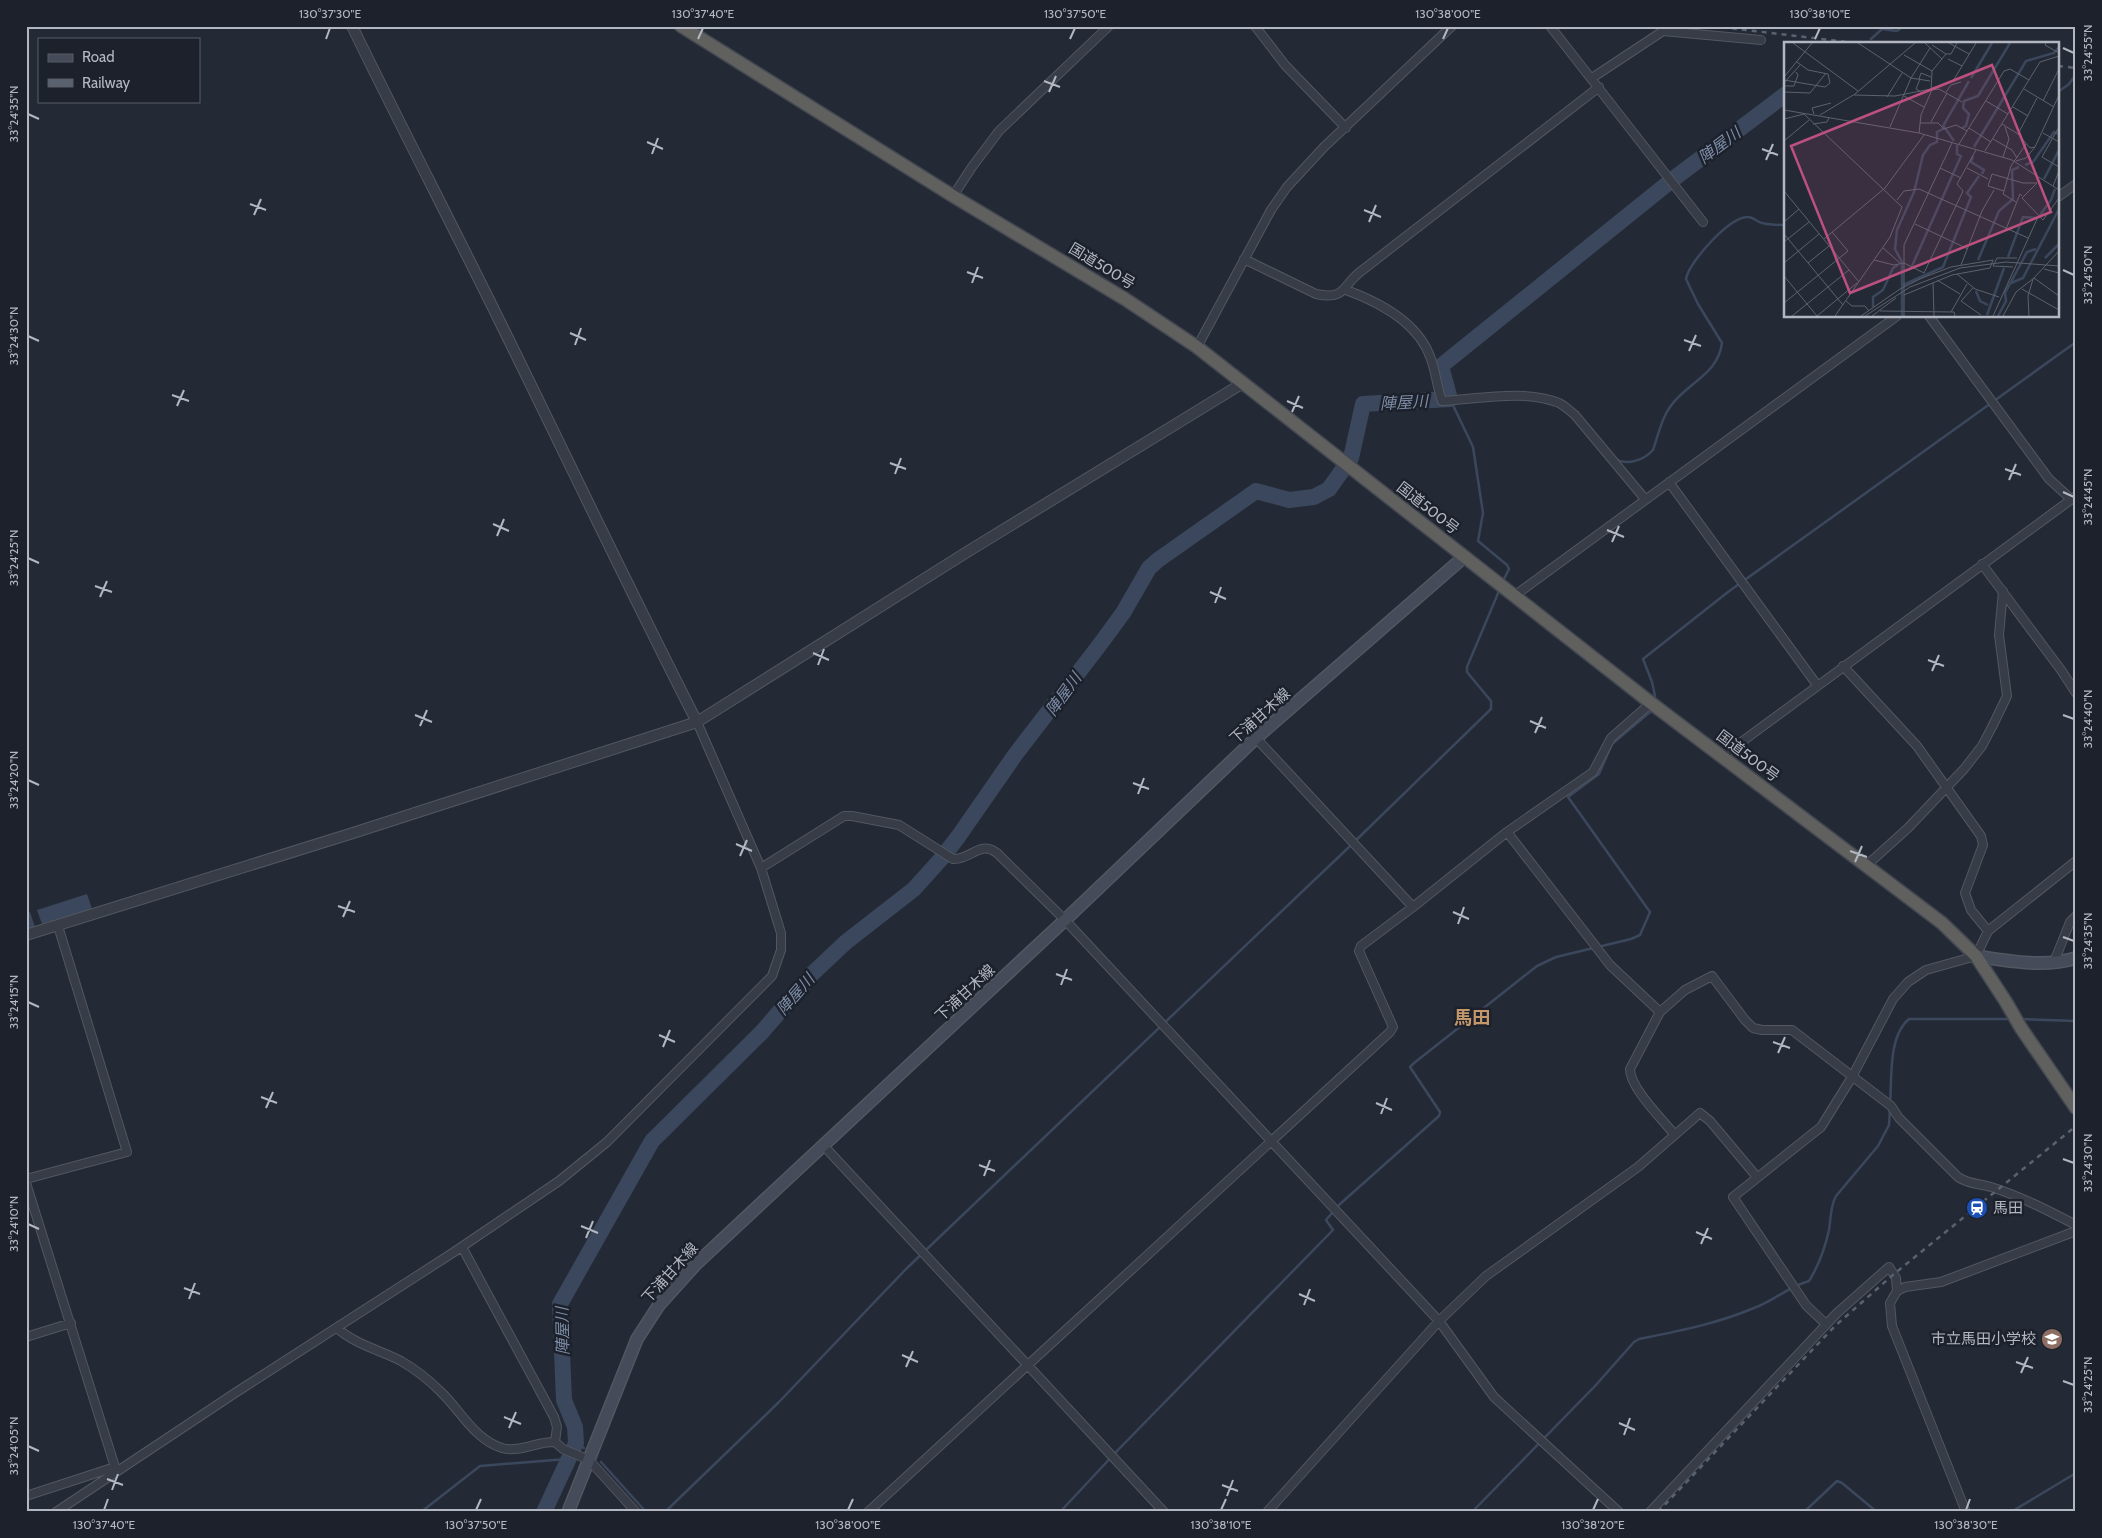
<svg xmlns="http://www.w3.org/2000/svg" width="2102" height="1538" viewBox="0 0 2102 1538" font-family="Cabin,'Noto Sans JP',sans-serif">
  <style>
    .water { fill: #3b475c }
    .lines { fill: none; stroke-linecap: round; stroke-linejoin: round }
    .stream { stroke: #3b475c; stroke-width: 2.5 }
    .river { stroke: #3b475c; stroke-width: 16 }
    .minor-casing { stroke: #525761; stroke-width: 10 }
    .tertiary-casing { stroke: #525761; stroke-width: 12 }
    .secondary-casing { stroke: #525761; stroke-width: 14 }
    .trunk-casing { stroke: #424751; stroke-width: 15 }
    .minor { stroke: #373c46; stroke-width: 8 }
    .tertiary { stroke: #373c46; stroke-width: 10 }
    .secondary { stroke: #454b59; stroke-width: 11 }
    .trunk { stroke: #60605e; stroke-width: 12 }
    .rail { stroke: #5b626f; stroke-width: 2.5; stroke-dasharray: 5 5; stroke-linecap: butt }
    .ticks { fill: none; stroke: #b2b7c2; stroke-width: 2 }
    .labels { text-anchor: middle; stroke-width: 5; stroke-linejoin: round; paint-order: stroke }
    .street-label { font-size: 15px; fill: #b2b7c2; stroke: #1c212b }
    .poi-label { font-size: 15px; fill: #b2b7c2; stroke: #1c212b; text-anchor: start }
    .water-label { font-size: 16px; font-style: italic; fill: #7d8da7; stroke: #1c212b }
    .quarter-label { font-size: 18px; font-weight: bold; fill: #c4976b; stroke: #1c212b }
    .inset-river { fill: none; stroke: #3b475c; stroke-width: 2.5 }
    .inset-road { fill: none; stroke: #5d626d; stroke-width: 1 }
    .view { fill: #bc507f; fill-opacity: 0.15; stroke: #bc507f; stroke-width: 2.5 }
    .inset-edge { fill: none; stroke: #b2b7c2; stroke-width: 2.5 }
    .neatline { fill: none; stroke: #b2b7c2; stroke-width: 2 }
    .ticks-label { font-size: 12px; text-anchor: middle; fill: #b2b7c2 }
  </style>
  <rect width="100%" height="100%" fill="#242a35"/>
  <path class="water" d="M87,894l5,15 -50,15 -5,-14z
    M30,912l5,15 -9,2v-16z"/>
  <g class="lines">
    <path class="stream" d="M1871,39l11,-10 15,2 6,-5
      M2058,92l11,-8 7,-10
      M1451,401l22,46 10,66 -5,28 29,24 2,4 -6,12
      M1615,459c12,7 29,1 38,-9 5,-14 8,-31 17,-43 16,-24 48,-32 52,-64l-24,-39 -12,-25c2,-16 45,-64 62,-62 5,0 9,5 14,6 7,2 16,2 24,2
      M1655,696l-3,-14 -9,-23 85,-67 348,-250
      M2020,1019l56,2
      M1890,1104c2,-25 -2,-68 19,-85h103
      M576,1443l8,5
      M601,1462l45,50
      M421,1512l59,-46 87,-7
      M665,1512l113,-109 128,-134 442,-421 143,-139v-8l-24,-29v-5l32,-76
      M1060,1512l57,-61 216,-221 -7,-10 14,-16 99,-88 1,-4 -30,-45 4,-4 123,-97 19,-9 75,-18 9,-4 10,-23 -82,-115 31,-23 13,-30 38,-32
      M1472,1512l123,-126 39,-44 5,-3c40,-8 77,-15 115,-31 19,-7 36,-22 55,-27 10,-16 16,-33 20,-51 2,-12 1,-23 7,-34l42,-50 11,-21 1,-16
      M1804,1512l33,-31 5,2 35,29
      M2011,1512l65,-39"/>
    <path class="river" d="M544,1512l32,-69 -1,-16 -11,-27 -4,-96 92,-163 110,-109 50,-58 34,-32 68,-53 27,-30 17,-22 57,-82 83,-108 25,-34 26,-45 9,-8 98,-69 33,9 25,-3 15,-8 22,-31 12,-54 87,-5 -9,-33 231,-186 114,-86"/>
    <g class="minor-casing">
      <path id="minor" d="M1255,26l30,39 61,63
        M1550,26l153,196
        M1592,78l71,-47 98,9
        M953,196l19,-29 27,-36 110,-105
        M2058,197l18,-13
        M1244,259l72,35c30,6 25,-7 44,-22l239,-185
        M1346,290c33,12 73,33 85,69 5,14 6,28 11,42 36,-2 84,-12 117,2 6,3 11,8 16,12l70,84
        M1929,316l120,163 22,20
        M1197,347l74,-137 16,-23 37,-40 128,-121
        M1669,482l148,203
        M1982,564l79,106 15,23
        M1514,596l383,-280
        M1843,666l74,80 64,90 2,9 -18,48 6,17 17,21
        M1256,738l157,169
        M1721,757l355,-261
        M1507,832l103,133 50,47
        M1867,865l41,-37 56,-59 18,-23 10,-19 15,-31 -8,-61 4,-44
        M761,868l83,-52h8l47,9 54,34c18,1 26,-19 44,-6l68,67 374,401 55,76 125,115
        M2054,962l16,-40 6,-6
        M1674,1134c-12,-15 -44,-46 -44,-65l30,-57 25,-22 27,-14 33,44 8,8 9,2h30l99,76 8,12 59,59c12,8 20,6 33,10 29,9 58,24 85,38
        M823,1145l341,367
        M26,1179l101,-27 -69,-226
        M26,1183l89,284 4,3
        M462,1247l92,170 3,10 -2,15
        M1826,1324l-20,-19 -73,-108 88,-70 31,-50 41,-78 15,-17 18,-12 50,-14 12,-25 88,-70
        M337,1328c19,17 43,22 64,33 14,8 29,20 40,31 19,18 34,48 61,56 17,5 36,-7 53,-6l8,7 26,11 47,52
        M26,1337l45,-14
        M26,1496l89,-29
        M56,1512l179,-119 219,-141 105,-71 48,-39 165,-166 9,-26v-17l-20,-65 -64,-146
        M868,1512l522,-480 3,-5 -34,-76 2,-5 52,-39 94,-75 86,-60 18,-34 40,-35
        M1267,1512l172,-191 47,-45 152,-109 62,-54 10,8 47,56
        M1650,1512l187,-199 52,-46 7,11 1,13
        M1966,1512l-74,-186 -2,-23 7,-12 8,-4 36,-5 135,-51"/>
    </g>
    <g class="tertiary-casing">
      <path id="tertiary" d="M352,26c49,101 101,200 150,300 65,132 128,265 195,396
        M26,935l327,-102 344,-111 270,-170 276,-169"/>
    </g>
    <g class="secondary-casing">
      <path id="secondary" d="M1976,956c32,5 68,12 100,2
        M568,1512l69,-173 22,-34 36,-40 370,-345 191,-182 208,-181"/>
    </g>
    <g class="trunk-casing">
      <path id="trunk" d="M681,26l272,170 172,103 72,48 454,356 291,220 34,33 30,46 15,26 55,80"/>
    </g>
    <use href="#minor" class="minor"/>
    <use href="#tertiary" class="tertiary"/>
    <use href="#secondary" class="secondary"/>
    <use href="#trunk" class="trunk"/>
    <path class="rail" d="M1712,26l152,18
      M2058,66l18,2
      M1658,1512l177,-186 59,-52 182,-148"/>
  </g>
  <path class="ticks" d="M326,39l4,-11M698,39l5,-11M1070,39l5,-11M1443,39l5,-11M1815,39l5,-11M2063,48l11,5M1044,81l16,6M1049,92l7,-16M28,114l11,5M647,142l16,7M1762,149l16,6M652,154l6,-16M1766,160l7,-16M250,204l16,6M1364,210l17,7M254,215l7,-16M1369,222l7,-17M2063,270l11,5M967,272l16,6M972,283l6,-16M570,333l16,7M28,336l11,5M1684,340l17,6M575,345l6,-17M1689,351l7,-16M172,395l17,6M1287,401l16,7M177,406l7,-16M1292,412l7,-16M890,463l16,6M2005,469l16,6M895,474l6,-16M2009,480l7,-16M2063,492l11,5M493,524l16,7M1607,530l17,7M497,536l7,-17M1612,542l7,-16M28,558l11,5M95,586l17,6M1210,592l16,7M100,597l7,-16M1215,603l6,-16M813,653l16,7M1928,660l16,6M818,665l6,-16M1932,671l7,-16M415,715l17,7M2063,715l11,4M1530,721l16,7M420,726l7,-16M1535,733l7,-16M28,780l11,5M1133,783l16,6M1138,794l6,-16M736,844l16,7M1850,851l17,6M740,856l7,-16M1855,862l7,-16M338,906l17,6M1453,912l16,7M343,917l7,-16M1458,924l6,-17M2063,937l11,4M1056,974l16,6M1061,985l6,-16M28,1002l11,5M659,1035l16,7M1773,1042l17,6M663,1047l7,-17M1778,1053l7,-16M261,1097l16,6M1376,1103l16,7M266,1108l7,-16M1381,1114l6,-16M2063,1159l11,4M979,1165l16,6M984,1176l6,-16M28,1224l11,5M581,1226l17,7M1696,1232l16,7M586,1238l7,-17M1701,1244l7,-16M184,1288l16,6M1299,1294l16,7M189,1299l6,-16M1304,1305l6,-16M902,1355l16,7M2016,1362l17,6M906,1367l7,-16M2021,1373l7,-16M2063,1381l11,4M504,1417l17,7M1619,1423l16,7M509,1428l7,-16M1624,1435l6,-17M28,1446l11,5M107,1479l16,6M1222,1485l16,6M112,1490l6,-16M1227,1496l6,-16M104,1510l4,-11M476,1510l5,-11M848,1510l5,-11M1221,1510l5,-11M1593,1510l5,-11M1966,1510l4,-11"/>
  <defs>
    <g id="station-disc" transform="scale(1.125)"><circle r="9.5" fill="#1a4fb4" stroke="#1c212b"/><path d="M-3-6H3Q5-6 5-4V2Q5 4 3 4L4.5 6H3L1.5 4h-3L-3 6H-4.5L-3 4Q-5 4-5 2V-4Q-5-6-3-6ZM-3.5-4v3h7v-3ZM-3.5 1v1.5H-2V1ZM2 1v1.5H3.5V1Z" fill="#fff"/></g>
    <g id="school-disc" transform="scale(1.125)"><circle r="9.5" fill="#8d6e63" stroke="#1c212b"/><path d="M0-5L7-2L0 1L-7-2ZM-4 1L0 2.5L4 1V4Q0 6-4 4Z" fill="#fff"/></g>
  </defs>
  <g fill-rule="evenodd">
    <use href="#station-disc" x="1977" y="1208"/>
    <use href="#school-disc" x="2052" y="1339"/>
  </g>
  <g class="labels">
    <g class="street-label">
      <text transform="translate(1102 266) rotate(31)" y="5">国道500号</text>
      <text transform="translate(1428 508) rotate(38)" y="5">国道500号</text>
      <text transform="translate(1260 716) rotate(-42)" y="5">下浦甘木線</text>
      <text transform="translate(1748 756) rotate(37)" y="5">国道500号</text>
      <text transform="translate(965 993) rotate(-43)" y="5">下浦甘木線</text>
      <text transform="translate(670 1273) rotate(-48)" y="5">下浦甘木線</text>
    </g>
    <g class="poi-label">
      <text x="1993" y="1213">馬田</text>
      <text x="2036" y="1344" text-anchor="end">市立馬田小学校</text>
    </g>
    <g class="water-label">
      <text transform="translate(1719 145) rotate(-37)" y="6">陣屋川</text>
      <text transform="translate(1404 402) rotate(-3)" y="6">陣屋川</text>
      <text transform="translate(1063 694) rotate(-54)" y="6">陣屋川</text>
      <text transform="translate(795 994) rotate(-49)" y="6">陣屋川</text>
      <text transform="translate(562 1331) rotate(-91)" y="6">陣屋川</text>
    </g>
    <g class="quarter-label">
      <text x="1472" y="1024">馬田</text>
    </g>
  </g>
  <g transform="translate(1784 42)">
    <rect width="275" height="275" fill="#242a35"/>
    <path class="inset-river" d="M187,36l21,-35M161,86l9,13M178,86l4,-2 3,-12 -6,-6 1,-7 14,-5 32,-53M190,105l52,-86 28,-8 5,-6M189,114l-2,6 13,8 -2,4M241,123l8,-3 21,-30 5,2M260,137l15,-29M256,173l11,-15 4,-11M224,215l15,-40 13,1M261,216l14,-14M194,218l21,-49 14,-12 -1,-29 7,-3M128,224l49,-110 -4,-2v-9M227,241l12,-5 36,-69M117,244l42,-19 28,-70 -4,-4 12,-17M192,249l4,10 8,4M89,265v-10l10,-7 10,-22 5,-3M203,273l17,-47M118,274v-54l-7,-13 2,-19 17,-38 9,-37 7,-10 7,-3v-10l8,-4 -2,-2 26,-45M214,274l8,-15 -1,-8 14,-26 8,-15 9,-3"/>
    <path class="inset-road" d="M9,1l65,48M74,1l53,35 19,3M141,1l17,16M165,1l20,11M262,1l-1,2 14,8M148,3l14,9M120,13l28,16M164,17l14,7M0,35l28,-34M127,36l19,-30M135,37l2,-6 10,4M136,37l-4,10 5,3M0,38l41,7 5,-4 -2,-9 -20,-4 -11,-8M0,41l16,-18M0,44h10l4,-11 -2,-3M148,46l21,-7 23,-38M240,47l30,18M147,48l8,-1 23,13M0,50l26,1 16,-20M162,50l5,-7 10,-3M70,53l41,1 36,-7M120,54l20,11M103,55l15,-24M202,59l22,13M259,59l16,-32M229,65l15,9M0,68l135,23 93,27 47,30M30,72l-2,-6 19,-5M36,73l35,-21 60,-51M0,77l20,-5 98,93 -12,30 -55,79M147,80l16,-29M136,81h18l6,6 12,-4 11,6M29,82l14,-2 2,-4M218,82l16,10 12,14 5,-1M106,85l21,-49M275,85l-17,30 17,10M185,86l22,14M135,91l2,-18 10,-23 1,-21 14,-17h5l6,-11M259,91l16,9M234,92l19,-36M209,97l19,11 5,8M0,99l25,-21M175,102l45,-73 6,-2 19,11M201,109l55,-89 19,-6M219,115l6,-18 -4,-12M232,119l10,-3 9,-11 24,-52M156,126l21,10M183,126l21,11M253,141l-15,15 21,22 16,-22M269,144l6,-15M0,149l75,91M220,149l7,-25 15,-22M113,158l7,-9 15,-2 109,49M232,160l-13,-8 1,-3 -16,-5 4,-12 31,9h14M0,180l15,-13M131,182l53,25M222,187l14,-35 2,2M0,192l59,71M40,197l61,-51 39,-53M0,200l25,-20M99,206l17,15M90,218l20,5 10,-2 20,10M0,221l35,-29M24,221l21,-17M177,223l21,-54 12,-21M229,225l-20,-1 4,-8h20M260,227l15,4M140,231l39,-82 -6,-7 19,-34M173,232l18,15 24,8M0,234l33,40M250,236l25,18M153,238l23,14M149,240l1,34M189,246l-12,13 20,14M238,247l37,21M62,259l6,5h13l4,5M0,261l64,-52 -16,-19M96,269l74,1 1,4M167,270l16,-28M8,274l57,-46M33,274l40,-33M77,274l39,-27 22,-11 29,-11 42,-7 -3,8 -38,7 -48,20M81,274l45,-29 50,-19 46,-6 53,4M88,274l24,-18M120,274v-71l48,-102M209,274l45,-99M219,274l13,-24 18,-14M245,274l-1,-20 5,-17 26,-28"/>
    <path class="view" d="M208,23l59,147 -201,81 -59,-147z"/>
    <rect width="275" height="275" class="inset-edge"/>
  </g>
  <rect width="2102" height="1538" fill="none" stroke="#1c212b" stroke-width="55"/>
  <rect x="38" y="38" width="162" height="65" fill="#1c212b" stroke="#585d67"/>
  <rect x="48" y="54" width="25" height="8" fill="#454b59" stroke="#585d67"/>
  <text x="82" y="62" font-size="15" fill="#b2b7c2">Road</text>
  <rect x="48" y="79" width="25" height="8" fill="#5b626f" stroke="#585d67"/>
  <text x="82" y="88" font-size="15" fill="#b2b7c2">Railway</text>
  <rect x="28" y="28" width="2046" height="1482" class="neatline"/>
  <g class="ticks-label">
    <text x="330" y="18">130°37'30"E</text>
    <text x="703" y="18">130°37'40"E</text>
    <text x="1075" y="18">130°37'50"E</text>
    <text x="1448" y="18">130°38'00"E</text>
    <text x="1820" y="18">130°38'10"E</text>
    <text transform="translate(2088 53) rotate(-90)" y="4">33°24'55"N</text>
    <text transform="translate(14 114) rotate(-90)" y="4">33°24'35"N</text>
    <text transform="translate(2088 275) rotate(-90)" y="4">33°24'50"N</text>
    <text transform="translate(14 336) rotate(-90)" y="4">33°24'30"N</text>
    <text transform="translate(2088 497) rotate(-90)" y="4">33°24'45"N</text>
    <text transform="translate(14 558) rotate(-90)" y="4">33°24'25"N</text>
    <text transform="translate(2088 719) rotate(-90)" y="4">33°24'40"N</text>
    <text transform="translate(14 780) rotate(-90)" y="4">33°24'20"N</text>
    <text transform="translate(2088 941) rotate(-90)" y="4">33°24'35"N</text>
    <text transform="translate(14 1002) rotate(-90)" y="4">33°24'15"N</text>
    <text transform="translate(2088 1163) rotate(-90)" y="4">33°24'30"N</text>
    <text transform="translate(14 1224) rotate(-90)" y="4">33°24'10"N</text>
    <text transform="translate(2088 1385) rotate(-90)" y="4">33°24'25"N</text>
    <text transform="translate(14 1446) rotate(-90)" y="4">33°24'05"N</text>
    <text x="104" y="1529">130°37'40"E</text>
    <text x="476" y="1529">130°37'50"E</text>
    <text x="848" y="1529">130°38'00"E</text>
    <text x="1221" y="1529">130°38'10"E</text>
    <text x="1593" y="1529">130°38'20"E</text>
    <text x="1966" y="1529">130°38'30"E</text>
  </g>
</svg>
